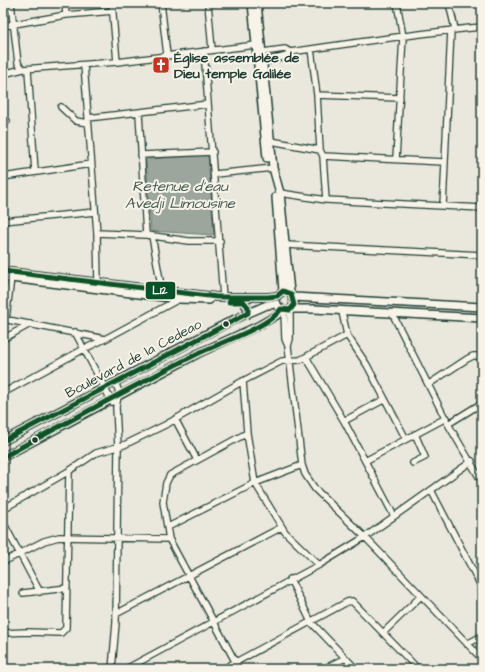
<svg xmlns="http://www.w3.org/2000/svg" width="485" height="672" viewBox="0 0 485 672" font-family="'Architects Daughter',sans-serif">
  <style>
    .water { fill: #9ca69c; stroke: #6a7c72 }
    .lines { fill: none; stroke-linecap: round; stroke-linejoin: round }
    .minor-casing { stroke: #1f3d34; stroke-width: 8 }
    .major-casing { stroke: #1f3d34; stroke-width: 10 }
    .minor { stroke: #f7f3e8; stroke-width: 5.5 }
    .major { stroke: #f7f3e8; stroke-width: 7 }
    .bus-1-casing { stroke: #f7f3e8; stroke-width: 8 }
    .bus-1 { stroke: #095228; stroke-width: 5 }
    .bus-dot { fill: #1f3d34; stroke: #f7f3e8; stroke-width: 1.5 }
    .labels { text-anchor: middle; stroke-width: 4; stroke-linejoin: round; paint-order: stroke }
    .poi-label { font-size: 14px; font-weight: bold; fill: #1f3d34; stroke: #f7f3e8; text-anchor: start }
    .street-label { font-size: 14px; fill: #1f3d34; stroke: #f7f3e8 }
    .water-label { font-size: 15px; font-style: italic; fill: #445c53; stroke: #f7f3e8 }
    .line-badge { stroke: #f7f3e8; stroke-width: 1.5 }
    .badge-label { font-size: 11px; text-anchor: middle; font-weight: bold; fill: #fff }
  </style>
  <rect width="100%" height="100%" fill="#eae8dd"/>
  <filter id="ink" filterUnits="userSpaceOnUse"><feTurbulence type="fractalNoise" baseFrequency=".025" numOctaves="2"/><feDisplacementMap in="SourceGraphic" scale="8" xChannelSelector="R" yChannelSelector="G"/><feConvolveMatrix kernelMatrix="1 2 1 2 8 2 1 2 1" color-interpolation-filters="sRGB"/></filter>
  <g filter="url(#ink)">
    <path class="water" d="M208,155l6,80 -63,-4 -5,-71 2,-1z"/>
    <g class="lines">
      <g class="minor-casing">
        <path id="minor" d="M11,3l7,60 5,6 94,-7 139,-17
          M65,3l1,12
          M112,3l5,59
          M161,3l6,52
          M208,3l4,47
          M449,3l6,26
          M3,26l63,-11 47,-4
          M311,49l6,46 3,55 3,6 3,44
          M204,51l19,246
          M263,52l22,-3 5,3c64,-9 128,-19 192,-25
          M263,62l24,-6 3,-4
          M84,65l13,168 1,50
          M28,70l7,101
          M3,74l20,-5
          M317,95l83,3
          M61,107l15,14 12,2
          M139,113l7,122
          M88,118l120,-14
          M3,121h4
          M271,141l49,9
          M141,155l72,-3
          M323,156l121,6
          M396,159l7,-122 -6,-34
          M215,174l58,-6
          M3,177l88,-13
          M280,193l46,7 156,8
          M443,206l8,-176
          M3,221l92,-9
          M97,233l49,2 43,6h31
          M152,236l10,55
          M286,245l196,10
          M284,311l1,28 3,7 14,119 3,9 10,15 50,48 117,122
          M342,312l5,23 20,30 39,74
          M392,313l56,111 34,58
          M3,319l102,20 74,-40
          M6,319l5,-41
          M75,332l37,70
          M3,339l27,-15
          M288,346l2,-7v-29
          M306,357l38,64 50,95
          M243,381l4,52 8,50 30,49 34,33
          M429,384l38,-25 6,-3h9
          M3,393l81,-44 21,-10
          M175,419l22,41
          M344,421l41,-22
          M448,424l34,-21
          M365,461l81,-43
          M413,463l12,-6 -10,-23
          M431,490l51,98
          M3,509l66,-38
          M3,522l37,70
          M168,527l87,-44 47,-18
          M3,562l41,-21 15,-4 110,2
          M290,579l21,43 45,47
          M23,593l44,-5
          M116,614l166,-87
          M3,633l24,-1 34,1 5,-5 3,-157 27,-18 28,-8 43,-21 76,-43 39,-20 18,-1 47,-25
          M383,633l38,-37
          M467,644l15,-8
          M236,663l-67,-124 -6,-37 3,-19 4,-8 77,-42
          M112,669l4,-46 2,-176 -2,-40 3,-15 -4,-10
          M126,669l193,-104 46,-28 107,-76
          M223,669l124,-67 5,-1 66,68
          M324,669l21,-11"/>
      </g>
      <g class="major-casing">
        <path id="major" d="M252,3l15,155
          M257,3l16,165 7,25 10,99 4,10 -2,7
          M276,197l7,94
          M3,271l214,26h51l9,-1 6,-5 5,1
          M3,277l176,22 30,1
          M293,297l189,10
          M244,302l4,7 -1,5
          M279,307l5,4 8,-2h22l168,9
          M3,441l232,-122 32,-14 10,-1
          M3,457l196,-104 59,-27 19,-11 4,-6"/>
      </g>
      <use href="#minor" class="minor"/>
      <use href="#major" class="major"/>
      <g class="bus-1-casing">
        <path id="bus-1" d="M3,271l214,26h51l9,-1 6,-5 8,3 3,11 -4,5 -9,-1c-12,18 -62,34 -82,44 -66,33 -131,69 -196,104
          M3,441l245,-128v-6l-4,-5h-15"/>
      </g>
      <use href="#bus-1" class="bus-1"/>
    </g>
  </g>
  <defs>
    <g id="church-square" transform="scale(0.9)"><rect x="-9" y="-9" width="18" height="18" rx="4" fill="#c8321e" stroke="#f7f3e8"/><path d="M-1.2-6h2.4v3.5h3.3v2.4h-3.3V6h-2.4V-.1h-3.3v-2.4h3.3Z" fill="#fff"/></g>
  </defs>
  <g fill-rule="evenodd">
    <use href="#church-square" x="161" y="65"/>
  </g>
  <g class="bus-dot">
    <circle cx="226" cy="324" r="3.5"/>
    <circle cx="35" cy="440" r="3.5"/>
  </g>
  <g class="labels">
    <g class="poi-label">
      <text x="174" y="62">Église assemblée de<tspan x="174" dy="16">Dieu temple Galilée</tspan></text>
    </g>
    <g class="street-label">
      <text transform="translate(133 358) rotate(-28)" y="5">Boulevard de la Cedeao</text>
    </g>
    <g class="water-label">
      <text x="180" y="191">Retenue d'eau<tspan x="180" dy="17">Avedji Limousine</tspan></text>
    </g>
  </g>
  <rect class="line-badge" x="145" y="281" width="31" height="19" rx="4" fill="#095228"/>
  <g class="badge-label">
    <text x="160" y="294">L12</text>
  </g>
  <rect width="485" height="672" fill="none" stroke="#f7f3e8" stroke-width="16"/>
  <rect x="8" y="8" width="469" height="656" fill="none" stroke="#1f3d34" stroke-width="1.5" filter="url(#ink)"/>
</svg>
